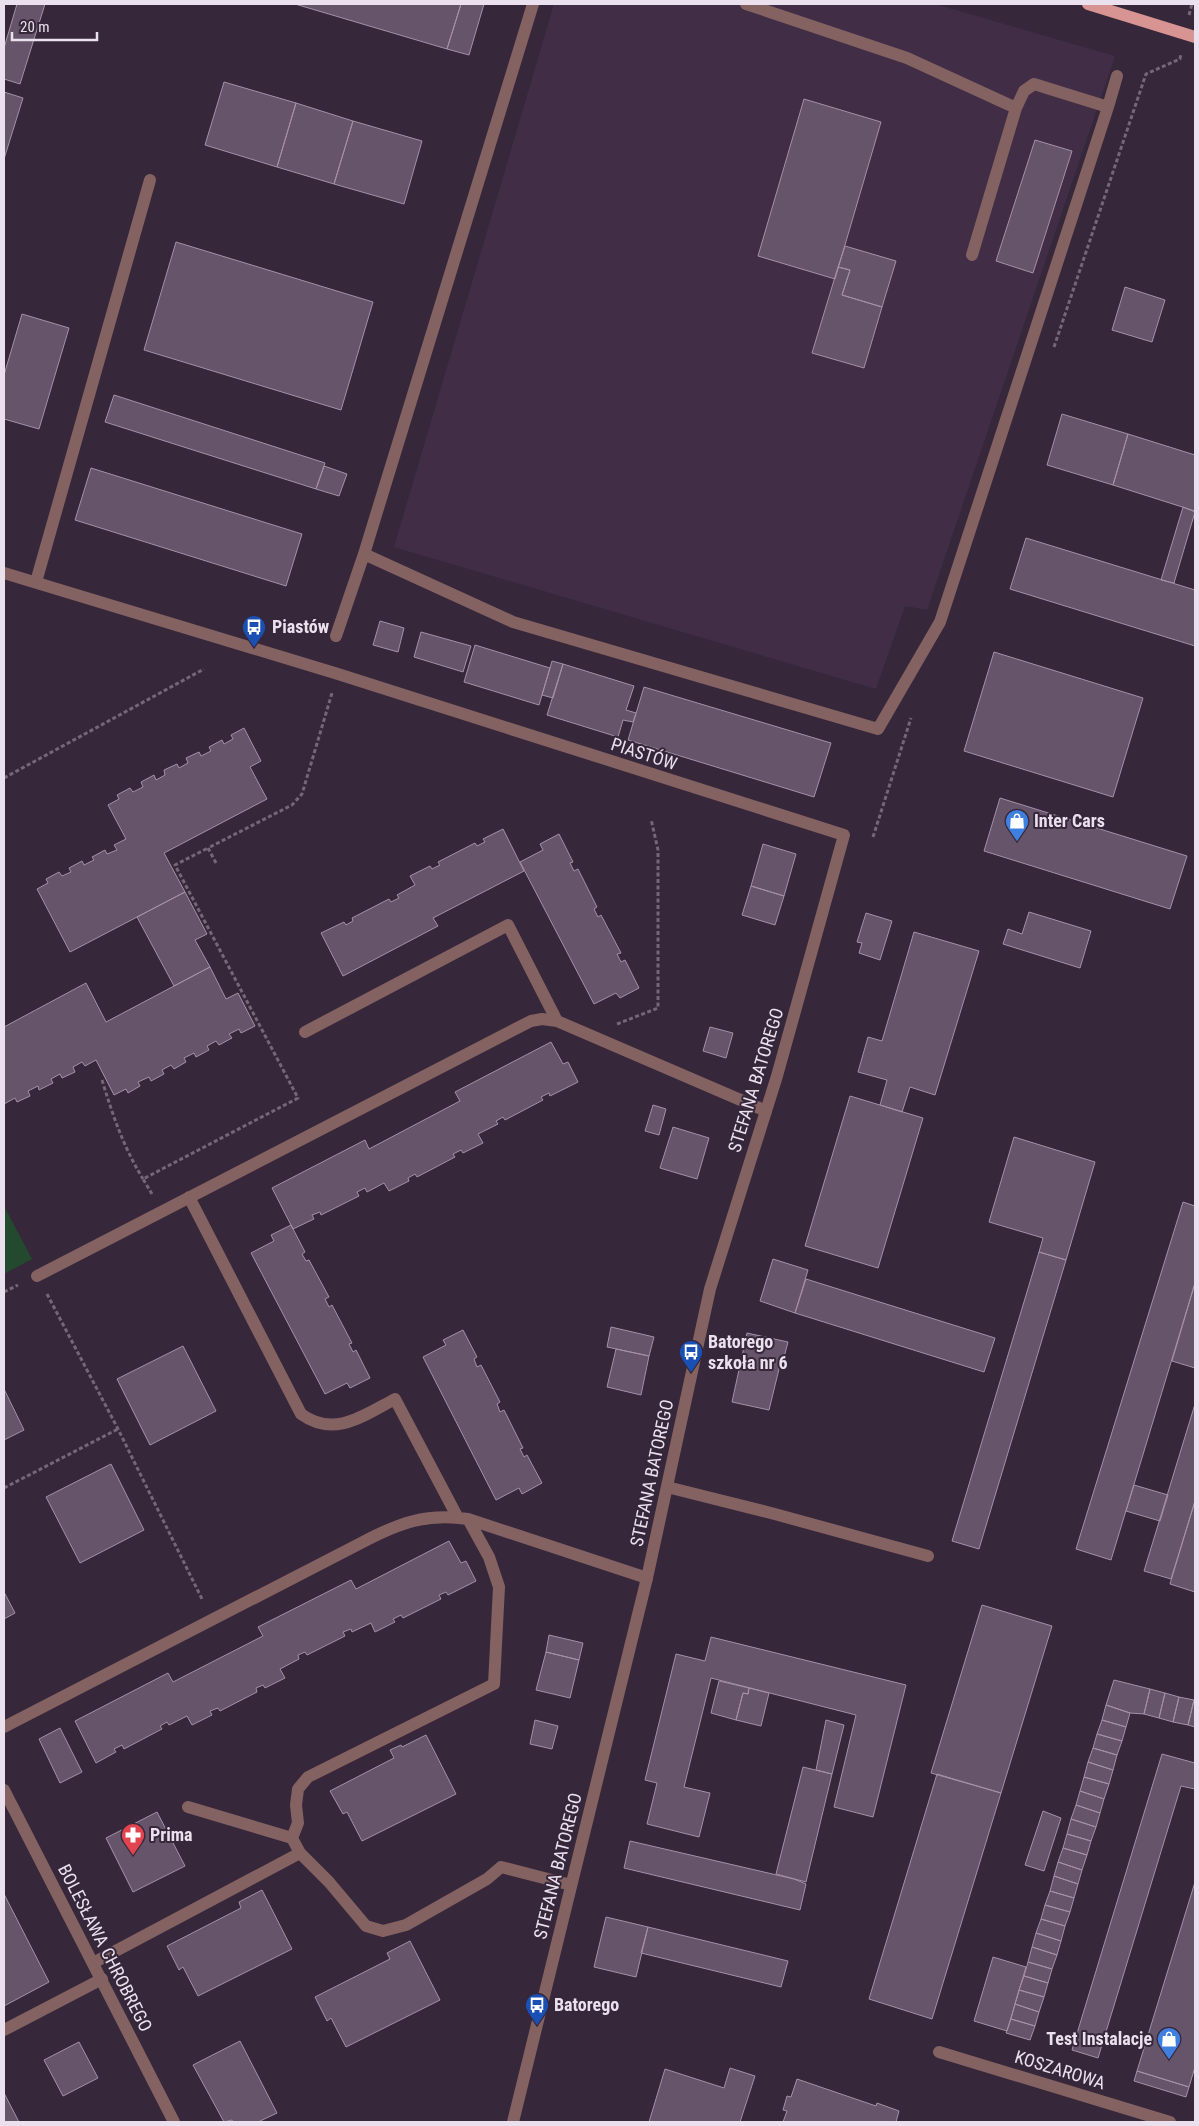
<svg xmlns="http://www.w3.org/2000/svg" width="1199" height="2126" viewBox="0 0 1199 2126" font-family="'Roboto Condensed',sans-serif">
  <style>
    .built { fill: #412e46 }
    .green { fill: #23492e }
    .building { fill: #65546a; stroke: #a491a9 }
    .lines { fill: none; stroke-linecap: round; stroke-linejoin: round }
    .path { stroke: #756778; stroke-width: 3; stroke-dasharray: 4 2.5; stroke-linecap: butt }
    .lane { stroke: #836261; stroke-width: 12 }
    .street { stroke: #836261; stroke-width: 12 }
    .primary { stroke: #d89493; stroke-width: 12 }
    .labels { text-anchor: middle; stroke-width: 4; stroke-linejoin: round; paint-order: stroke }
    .poi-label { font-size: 18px; font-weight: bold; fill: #ebe1ee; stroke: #36273a; text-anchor: start }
    .street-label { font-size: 18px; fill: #ebe1ee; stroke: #36273a }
  </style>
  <rect width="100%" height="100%" fill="#36273a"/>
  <path class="built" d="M554,4h381l180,52 -188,554 -22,-4 -29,83 -482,-142z"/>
  <path class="green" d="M4,1206l28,53 -28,15z"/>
  <path class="building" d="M17,4h28l-25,80 -16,-5v-31z
    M295,4h166l-14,45z
    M461,4h23l-15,51 -22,-6z
    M224,82l72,21 -19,64 -72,-22z
    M4,92l19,6 -19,61z
    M804,99l77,23 -46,157 -77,-23z
    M296,103l57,18 -19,63 -57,-17z
    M353,121l69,20 -18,63 -70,-20z
    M1035,140l37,11 -39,122 -37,-12z
    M176,242l197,60 -32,108 -197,-60z
    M845,246l51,15 -14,46 -40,-12 8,-25 -12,-3z
    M838,267l12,3 -8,25 40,12 -18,61 -52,-15z
    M1125,287l40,13 -13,42 -40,-12z
    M22,314l47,14 -30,101 -35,-10v-44z
    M114,395l211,68 -9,26 -211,-67z
    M1062,414l66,20 -15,51 -66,-20z
    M1128,434l67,21v56l-82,-26z
    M324,466l23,8 -8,22 -23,-7z
    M91,468l211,66 -16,52 -211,-66z
    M1183,507l12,5 -21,71 -13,-3z
    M1026,538l169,52v56l-185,-57z
    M380,621l24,7 -6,24 -25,-7z
    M421,632l50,14 -8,26 -49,-15z
    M475,645l75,23 -11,37 -75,-23z
    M994,652l149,46 -30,99 -149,-46z
    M552,661l11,3 -10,34 -11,-3z
    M563,664l71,22 -8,24 10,3 -3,9 -10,-2 -5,17 -71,-22z
    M644,687l187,56 -17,54 -186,-57z
    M244,728l17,33 -11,6 17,32 -103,54 21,39 -115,60 -33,-63 11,-6 -2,-4 13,-7 3,4 9,-4 -2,-4 13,-7 2,4 10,-5 -2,-3 13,-7 2,4 10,-4 -3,-5 12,-6 -18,-34 11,-6 -2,-4 13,-7 3,4 10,-5 -2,-5 13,-7 2,5 9,-5 -1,-5 13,-6 2,4 9,-5 -2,-5 13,-6 2,4 10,-5 -2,-4 13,-7 2,4 9,-5 -2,-4z
    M1000,798l187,58 -17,53 -186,-58z
    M503,829l21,42 -91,47 5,8 -95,50 -22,-43 23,-11 2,3 7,-4 -1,-3 37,-19 2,3 8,-4 -2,-3 18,-10 -5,-9 20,-10 2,3 8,-4 -2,-3 37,-19 2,3 8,-4 -2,-3z
    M559,834l14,28 -3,1 4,8 4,-2 19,38 -3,2 4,8 3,-2 20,38 -4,1 4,8 4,-2 14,28 -19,10 -4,-5 -22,11 -74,-142 23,-12 -3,-6z
    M763,844l33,10 -12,42 -33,-10z
    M751,886l33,10 -9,29 -33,-10z
    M185,892l22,42 -12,6 15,27 -36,19 -37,-69z
    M1029,912l62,19 -11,37 -77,-24 5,-15 14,5z
    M866,913l26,8 -12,39 -21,-7 3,-10 -5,-1z
    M914,932l65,19 -44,144 -25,-8 -8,25 -22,-7 7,-25 -29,-8 10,-35 14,4z
    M210,967l16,32 12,-6 17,33 -14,7 -2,-4 -10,5 3,4 -13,7 -3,-4 -9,5 2,4 -13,7 -2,-4 -10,5 2,4 -12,7 -3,-4 -9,5 2,4 -13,7 -2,-4 -11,5 2,4 -12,7 -2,-4 -12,6 -18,-35 -11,6 -3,-4 -9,5 2,5 -13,6 -2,-4 -9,5 2,4 -14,7 -1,-4 -10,5 2,5 -13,6 -2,-4 -11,6v-77l82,-44 20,39z
    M710,1027l23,6 -7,25 -23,-7z
    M551,1042l12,22 5,-2 10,20 -28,14 -1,-3 -8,4 2,3 -38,20 -2,-3 -7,4 2,3 -20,10 5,9 -20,10 -2,-3 -8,4 2,3 -38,20 -2,-3 -7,4 1,3 -20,10 -5,-8 -17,9 -2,-4 -8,4 2,4 -38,19 -1,-3 -8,3 2,4 -21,10 -21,-41 93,-48 4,9 91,-48 -5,-9z
    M850,1096l73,22 -45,150 -73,-22z
    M653,1105l13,4 -7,26 -14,-4z
    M673,1127l36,11 -12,41 -37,-11z
    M1014,1137l81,25 -29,98 -27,-8 4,-14 -54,-16z
    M1183,1202l12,4v77l-84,277 -35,-11z
    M291,1225l14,27 -3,2 4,7 3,-1 20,37 -4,2 4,8 3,-2 20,38 -3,1 4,8 3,-2 14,28 -20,10 -3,-5 -22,11 -74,-141 23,-12 -3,-6z
    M1039,1252l27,8 -87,289 -27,-8z
    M773,1259l35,11 -13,43 -35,-12z
    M806,1279l189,59 -11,34 -189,-59z
    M1195,1283v85l-23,-7z
    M611,1327l43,10 -5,19 -42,-9z
    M463,1330l14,27 -3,2 3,8 4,-2 19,37 -3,2 3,8 4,-2 19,38 -3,1 4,8 3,-2 15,28 -20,11 -3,-6 -23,12 -73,-143 23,-12 -3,-5z
    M747,1333l41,9 -6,23h-2l-11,45 -37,-8z
    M183,1346l33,65 -66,34 -33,-66z
    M616,1349l33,7 -8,39 -34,-8z
    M4,1389l20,41 -20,10z
    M1195,1404v97l-24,78 -27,-8z
    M111,1464l33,66 -64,33 -34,-66z
    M1134,1485l34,10 -8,26 -34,-10z
    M1195,1501v91l-25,-8z
    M449,1541l12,22 5,-2 10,20 -28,14 -2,-3 -7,3 2,4 -38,19 -2,-3 -8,4 2,3 -20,10 -4,-9 -19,9 -1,-3 -8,3 2,4 -38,19 -2,-3 -7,3 1,4 -19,10 5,9 -20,10 -2,-3 -7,3 1,4 -37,19 -2,-3 -8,3 2,4 -20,10 -5,-9 -18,9 -2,-3 -7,4 2,3 -38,20 -2,-4 -8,4 2,3 -20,11 -21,-42 93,-48 5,9 90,-46 -5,-9 93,-47 5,9z
    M4,1592l11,21 -11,6z
    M982,1605l70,21 -51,167 -70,-20z
    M549,1635l34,8 -4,17 -33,-8z
    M711,1637l195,48 -33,132 -39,-10 22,-92 -145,-37 -27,109 26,6 -11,44 -52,-13 10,-41 -12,-3 31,-126 29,7z
    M546,1652l33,8 -9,38 -34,-8z
    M1114,1680l36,9 -6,25 -14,-1 -24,-8z
    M719,1681l30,7 -1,6 -5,-1 -7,27 -25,-7z
    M749,1688l20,5 -8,33 -25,-6 7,-27 5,1z
    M1150,1689l15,4 -6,25 -15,-4z
    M1165,1693l14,4 -6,25 -14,-4z
    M1179,1697l15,3 -6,25 -15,-3z
    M1194,1700l1,1v26l-7,-2z
    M1106,1705l24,8 -4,14 -24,-7z
    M535,1720l23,6 -6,23 -22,-5z
    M826,1720l18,5 -12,49 -16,-4z
    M1102,1720l24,7 -4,14 -25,-7z
    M60,1728l22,44 -22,11 -21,-44z
    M1097,1734l25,7 -5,14 -24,-7z
    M426,1735l30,59 -94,47 -15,-29 -4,2 -13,-23 64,-33 -4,-8 11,-5 1,2z
    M1093,1748l24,7 -4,15 -25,-8z
    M1162,1754l33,9v26l-14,-3 -83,272 -26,-8z
    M1088,1762l25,8 -4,14 -25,-7z
    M803,1767l29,7 -26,108 -30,-8z
    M937,1774l64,19 -69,226 -63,-20z
    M1084,1777l25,7 -5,15 -24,-8z
    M1080,1791l24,8 -4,14 -24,-8z
    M1076,1805l24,8 -4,14 -25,-8z
    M1043,1811l18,7 -17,53 -19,-6z
    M157,1812l28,54 -52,26 -27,-54z
    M1071,1819l25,8 -5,14 -24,-7z
    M1067,1834l24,7 -4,14 -24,-7z
    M630,1841l164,38 12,5 -6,26 -176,-42z
    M1063,1848l24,7 -5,15 -24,-8z
    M1058,1862l24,8 -4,14 -24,-8z
    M1054,1876l24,8 -4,14 -24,-7z
    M1195,1882v185l-6,20 -52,-16z
    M262,1890l30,59 -94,47 -15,-29 -4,3 -12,-24 74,-38 -2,-6z
    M1050,1891l24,7 -4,14 -25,-7z
    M4,1894l45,88 -45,24z
    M1045,1905l25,7 -5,14 -24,-7z
    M606,1917l42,10 -12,50 -42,-10z
    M1041,1919l24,7 -4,15 -25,-8z
    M648,1927l140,34 -7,26 -140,-34z
    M1036,1933l25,8 -4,14 -25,-8z
    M410,1941l30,59 -94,47 -15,-29 -4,3 -12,-24 75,-38 -3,-6z
    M1032,1947l25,8 -5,14 -24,-7z
    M993,1957l33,10 -19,64 -33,-10z
    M1028,1962l24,7 -4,14 -24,-7z
    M1024,1976l24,7 -4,14 -25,-7z
    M1019,1990l25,7 -5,15 -24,-8z
    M1015,2004l24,8 -4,14 -24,-7z
    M1011,2019l24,7 -5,14 -24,-7z
    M240,2041l37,72 -19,9h-25l-1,-2 -8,2 -31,-57z
    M79,2042l19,36 -35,18 -19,-36z
    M730,2068l25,8 -15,46h-91l16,-53 59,19z
    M1137,2071l52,16 -3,10 -52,-16z
    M797,2079l79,27 1,-3 22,8 -3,11h-113l4,-11 -4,-1 4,-14 4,1z
    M4,2093l15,29h-15z"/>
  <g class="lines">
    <path class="path" d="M1189,15l3,-11
      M1054,347l92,-273 34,-15 1,-6
      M4,778l200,-109
      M873,837l38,-119
      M216,863l-8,-15 84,-43 10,-11 30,-101
      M617,1024l41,-16v-158l-7,-31
      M102,1080c11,36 21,66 41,99
      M152,1194l-9,-15 155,-81 -123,-233 33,-17
      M4,1292l14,-7
      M47,1294l71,135 85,172
      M4,1488l114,-59"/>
    <path class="lane" d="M746,4l161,54 109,50
      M972,255l44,-147 8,-17 10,-7 74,23 9,-31
      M364,554l149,68 365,107 62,-107 168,-515
      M36,582l114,-402
      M336,636l28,-82 169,-550
      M305,1032l203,-107 49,96
      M189,1197l112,217c33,24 62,2 94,-15l63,119
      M37,1276l494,-255 11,-2 15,2 209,90
      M667,1487l104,26 157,43
      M4,1727l357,-184c38,-20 64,-30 107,-24l179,59
      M292,1838l6,-15 -2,-18 2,-16 10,-12 186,-93 5,-97 -10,-30 -21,-38
      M300,1853l29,29 37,44 17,5 23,-6 81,-46 14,-12 70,18
      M93,1963l207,-110 -8,-15 -104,-31
      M4,2030l98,-51"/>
    <path class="street" d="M4,573l334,101 506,161 -67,241 -67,213 -63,289 -134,544
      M4,1790l170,332
      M939,2052l231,70"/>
    <path class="primary" d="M1088,4l107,33"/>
  </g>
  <defs>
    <g id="bus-pin" transform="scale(1.25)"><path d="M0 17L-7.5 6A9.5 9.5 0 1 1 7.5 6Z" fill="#1a4fb4" stroke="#36273a"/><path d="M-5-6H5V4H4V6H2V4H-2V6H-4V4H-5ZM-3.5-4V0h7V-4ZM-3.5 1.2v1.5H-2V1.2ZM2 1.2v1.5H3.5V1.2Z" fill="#fff"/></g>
    <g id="shop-pin" transform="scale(1.25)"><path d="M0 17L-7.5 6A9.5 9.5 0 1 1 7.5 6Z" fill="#3f7fe0" stroke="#36273a"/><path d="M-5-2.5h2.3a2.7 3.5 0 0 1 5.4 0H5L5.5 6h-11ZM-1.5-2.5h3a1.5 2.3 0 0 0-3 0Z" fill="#fff"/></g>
    <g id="pharmacy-pin" transform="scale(1.25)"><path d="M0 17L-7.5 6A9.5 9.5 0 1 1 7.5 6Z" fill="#e0444e" stroke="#36273a"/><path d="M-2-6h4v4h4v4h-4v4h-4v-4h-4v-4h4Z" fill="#fff"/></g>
  </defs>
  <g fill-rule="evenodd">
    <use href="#bus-pin" x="254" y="627"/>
    <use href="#shop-pin" x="1017" y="821"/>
    <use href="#bus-pin" x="691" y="1352"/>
    <use href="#pharmacy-pin" x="133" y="1835"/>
    <use href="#bus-pin" x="537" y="2005"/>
    <use href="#shop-pin" x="1169" y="2039"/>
  </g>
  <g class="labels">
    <g class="poi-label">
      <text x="272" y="633">Piastów</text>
      <text x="1034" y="827">Inter Cars</text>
      <text x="708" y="1348">Batorego<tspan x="708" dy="21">szkoła nr 6</tspan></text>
      <text x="150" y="1841">Prima</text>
      <text x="554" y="2011">Batorego</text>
      <text x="1152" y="2045" text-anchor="end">Test Instalacje</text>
    </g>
    <g class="street-label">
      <text transform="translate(644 754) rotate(18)" y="6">PIASTÓW</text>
      <text transform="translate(756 1080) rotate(-73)" y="6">STEFANA BATOREGO</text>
      <text transform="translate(652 1473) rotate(-78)" y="6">STEFANA BATOREGO</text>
      <text transform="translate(558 1866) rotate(-76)" y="6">STEFANA BATOREGO</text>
      <text transform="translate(105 1948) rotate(63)" y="6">BOLESŁAWA CHROBREGO</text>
      <text transform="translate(1060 2070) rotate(17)" y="6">KOSZAROWA</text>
    </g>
  </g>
  <rect width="1199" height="2126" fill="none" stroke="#ebe1ee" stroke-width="10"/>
  <path d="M12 32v8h85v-8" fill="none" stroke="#ebe1ee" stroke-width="2.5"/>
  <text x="20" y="32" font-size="15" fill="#ebe1ee" stroke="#36273a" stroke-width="4" paint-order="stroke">20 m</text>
</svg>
